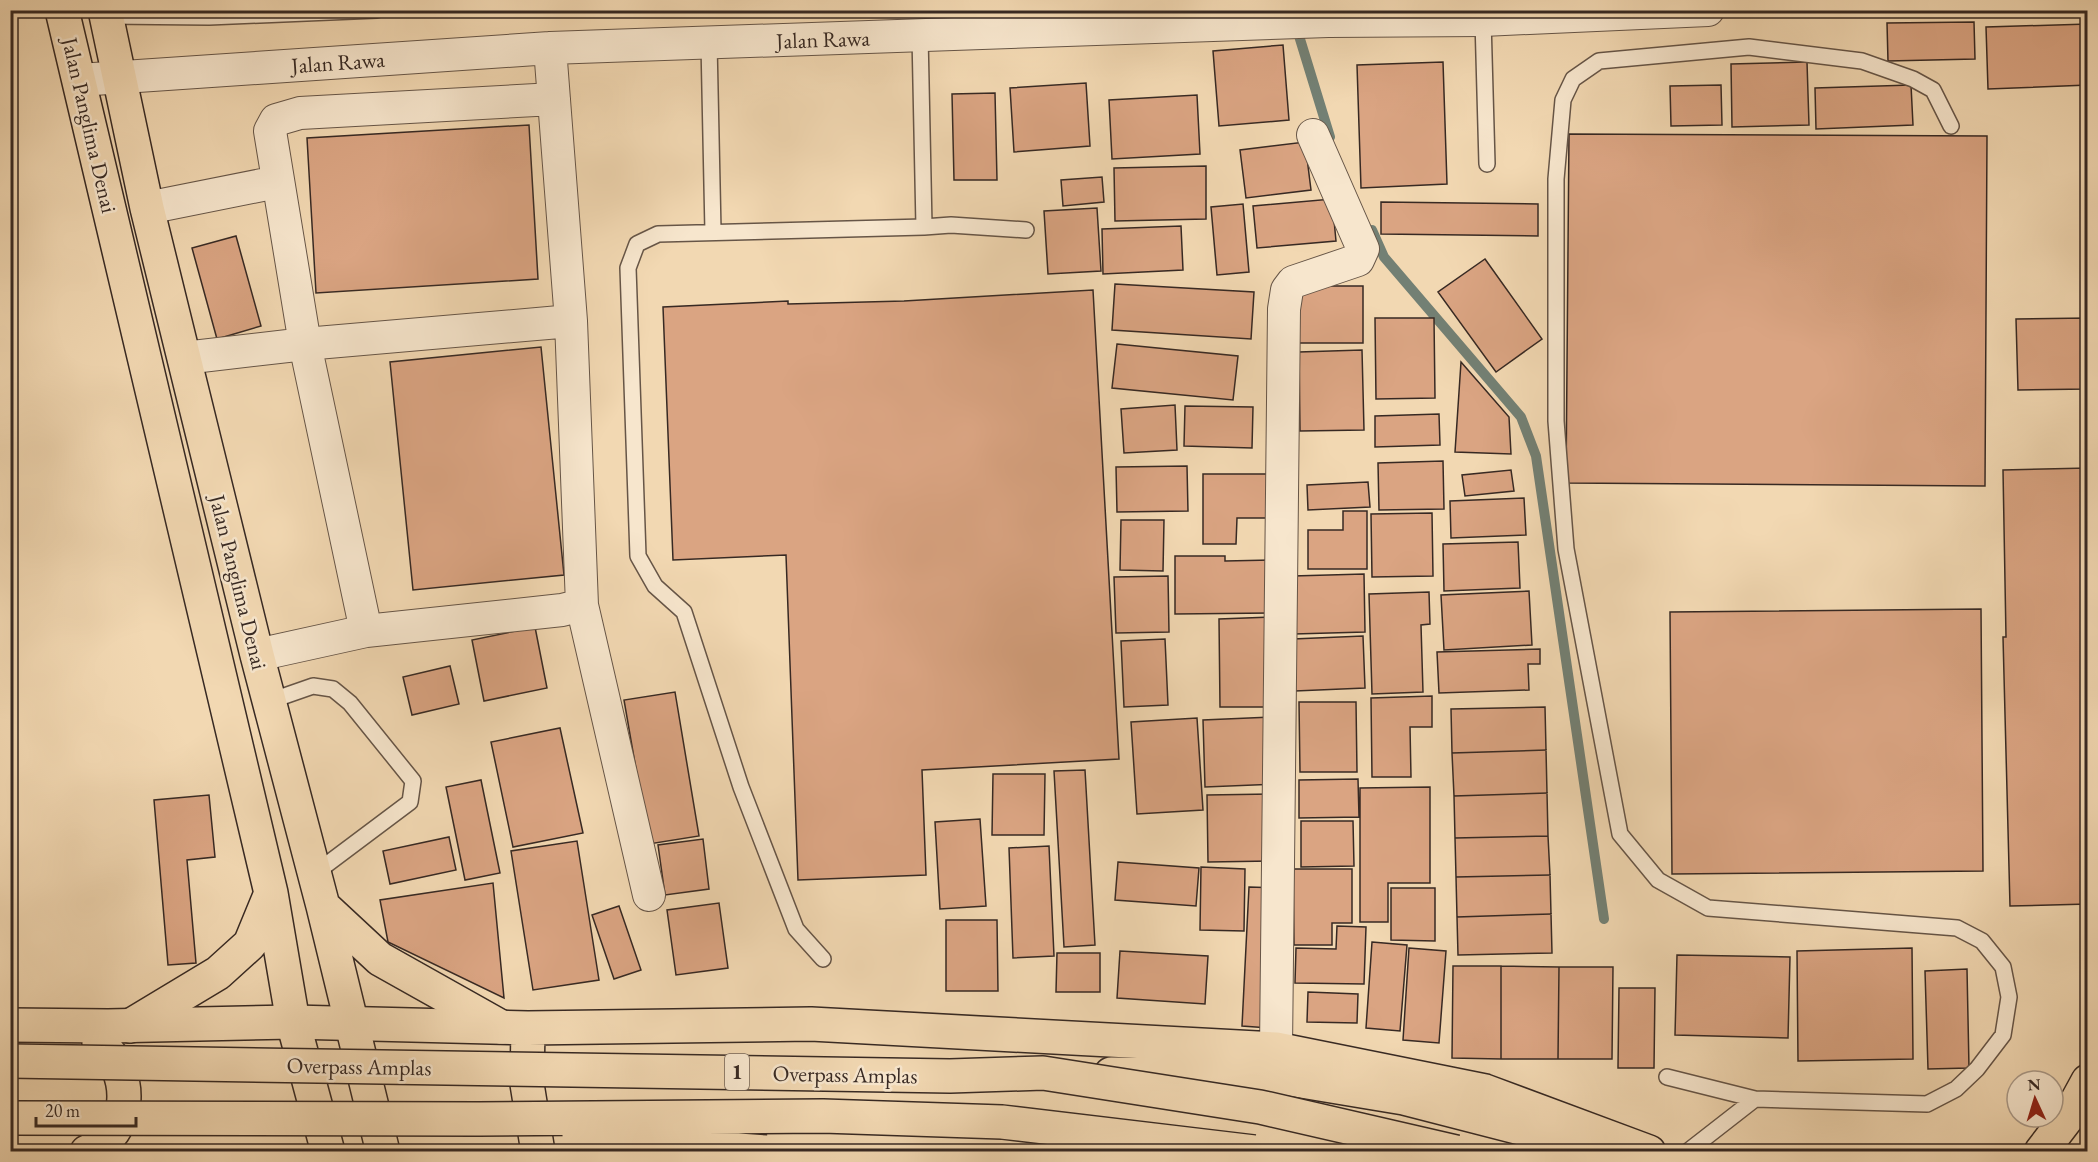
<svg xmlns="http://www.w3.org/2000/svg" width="2098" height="1162" viewBox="0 0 2098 1162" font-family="'EB Garamond',serif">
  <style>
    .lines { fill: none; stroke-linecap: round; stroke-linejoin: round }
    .stream { stroke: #738074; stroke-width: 10 }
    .building { fill: #daa482; stroke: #372923; stroke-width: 1.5 }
    .service-casing { stroke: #665547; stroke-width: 18 }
    .minor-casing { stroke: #665547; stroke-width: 34 }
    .primary-casing { stroke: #372923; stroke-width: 36 }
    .trunk-casing { stroke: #372923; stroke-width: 36 }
    .motorway-casing { stroke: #372923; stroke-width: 36 }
    .service { stroke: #f7e6cd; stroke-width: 15 }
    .minor { stroke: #f7e6cd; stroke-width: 32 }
    .primary { stroke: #f2d8b2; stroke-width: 33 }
    .trunk { stroke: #f2d8b2; stroke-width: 33 }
    .motorway { stroke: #f2d8b2; stroke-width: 33 }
    .trunk-bridge-casing { stroke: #372923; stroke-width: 36; stroke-linecap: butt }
    .trunk-bridge { stroke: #f2d8b2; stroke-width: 33 }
    .labels { text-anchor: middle; stroke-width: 5; stroke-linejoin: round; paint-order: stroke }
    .shield { fill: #f7e6cd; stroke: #716256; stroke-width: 1.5 }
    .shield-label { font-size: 21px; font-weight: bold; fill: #372923 }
    .street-label { font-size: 22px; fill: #372923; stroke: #f7e6cd }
  </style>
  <rect width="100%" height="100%" fill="#f2d8b2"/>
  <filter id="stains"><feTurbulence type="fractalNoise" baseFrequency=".00333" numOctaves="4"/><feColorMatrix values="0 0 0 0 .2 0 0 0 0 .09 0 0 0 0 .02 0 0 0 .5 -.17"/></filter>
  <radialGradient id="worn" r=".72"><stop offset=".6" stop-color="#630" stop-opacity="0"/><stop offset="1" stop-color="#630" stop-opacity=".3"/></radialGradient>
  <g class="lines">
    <path class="stream" d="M1296,26l34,111
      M1372,230l12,27 137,160 15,39 68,463"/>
  </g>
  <path class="building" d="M1974,22l1,37 -87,2 -1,-38z
    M2088,24v61l-100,4 -2,-62z
    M1283,45l6,75 -70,6 -6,-75z
    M1443,62l4,122 -86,4 -4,-123z
    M1807,62l2,63 -77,2 -1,-63z
    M1086,83l4,63 -76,6 -4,-64z
    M1721,85l1,40 -51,1 -1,-40z
    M1911,85l2,40 -97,4 -1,-41z
    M995,93l2,87h-43l-2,-86z
    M1197,95l3,59 -88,5 -3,-59z
    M529,125l9,154 -222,14 -9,-155z
    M1569,134l418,2 -2,350 -419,-3z
    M1305,142l6,48 -65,8 -6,-48z
    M1206,166v53l-91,2 -1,-53z
    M1102,177l2,25 -41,4 -2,-26z
    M1332,199l4,42 -79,7 -4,-42z
    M1381,202l157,2v32l-157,-2z
    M1243,204l6,68 -32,3 -6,-68z
    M1097,208l4,63 -53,3 -4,-63z
    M1181,226l2,44 -80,4 -1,-45z
    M236,236l25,90 -44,13 -25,-91z
    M1485,259l57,80 -46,33 -58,-80z
    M1115,284l139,8 -3,47 -139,-9z
    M1296,286h67v57h-67z
    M1093,290l26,469 -197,11 4,105 -128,5 -12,-325 -113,5 -10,-253 125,-6v3l116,-3z
    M1375,318h59l1,80 -59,1z
    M2088,318v71l-70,1 -2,-71z
    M1117,344l121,12 -5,44 -121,-12z
    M541,347l23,228 -151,15 -23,-228z
    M1362,350l2,80 -64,1 -1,-79z
    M1461,362l48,55 2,37 -56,-2z
    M1175,405l2,45 -53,3 -3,-44z
    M1185,406l68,1 -1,41 -68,-2z
    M1439,414l1,31 -65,2v-31z
    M1443,461l1,48 -65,1 -1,-47z
    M1187,466l1,45 -71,1 -1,-45z
    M2088,468v436l-78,2 -7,-269h3l-3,-167z
    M1511,470l3,21 -49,5 -3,-21z
    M1203,474h71v44h-37l-1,26h-33z
    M1368,482l2,25 -62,3 -1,-25z
    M1524,498l2,37 -75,3 -1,-37z
    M1343,511h24v58h-59v-39h35z
    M1432,513l1,63 -61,1 -1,-63z
    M1121,520h43l-1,51 -43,-1z
    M1518,542l2,46 -76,3 -1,-47z
    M1175,556h50v5l53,-1 1,53 -104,1z
    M1364,574l1,58 -71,2 -1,-58z
    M1168,576l1,56 -53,1 -2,-56z
    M1529,591l3,54 -88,5 -3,-55z
    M1429,592l1,32 -9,1 2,67 -51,2 -3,-100z
    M1981,609l2,262 -311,3 -2,-262z
    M1275,617l2,90h-57l-1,-88z
    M535,627l12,61 -63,13 -12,-61z
    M1363,636l2,52 -70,3 -2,-52z
    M1165,639l3,66 -44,2 -3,-66z
    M1540,649v15h-12l1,26 -90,3 -2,-41z
    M450,666l9,38 -47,11 -9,-38z
    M675,692l24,144 -50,8 -25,-144z
    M1432,696v31h-22l1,50h-39l-1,-79z
    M1299,702h57l1,70h-57z
    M1545,707l1,43 -94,3 -1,-44z
    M1272,717l3,67 -70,3 -2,-67z
    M1197,718l6,92 -66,4 -6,-92z
    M560,728l23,105 -70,14 -22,-105z
    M1546,750l1,43 -93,3 -2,-43z
    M1085,770l10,175 -31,2 -10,-176z
    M993,774h52l-1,61h-52z
    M1358,779l1,38 -60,1v-38z
    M481,780l19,93 -35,7 -19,-93z
    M1430,787v96h-42v39h-28v-134z
    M1547,793l1,43 -93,2 -1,-42z
    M1273,794l1,67 -66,1 -1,-67z
    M209,795l6,62 -28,3 9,103 -28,2 -14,-165z
    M980,819l6,87 -46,3 -5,-87z
    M1301,821h52l1,45 -53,1z
    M1548,836l2,39 -94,2 -1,-39z
    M449,837l7,33 -66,14 -7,-33z
    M703,839l6,50 -44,6 -7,-50z
    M577,841l22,139 -66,10 -22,-139z
    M1049,846l5,110 -41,2 -4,-110z
    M1118,862l81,6 -3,38 -81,-6z
    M1201,867l44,2 -1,62 -44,-1z
    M1293,869h59v54h-20v22h-38z
    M1550,875l1,39 -94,3 -1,-40z
    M493,883l11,115 -116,-56 -8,-42z
    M1249,887l27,1 -7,140 -27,-2z
    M1391,888h44v53l-44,-1z
    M719,903l9,65 -52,7 -9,-65z
    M619,906l22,64 -27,9 -22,-64z
    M1551,914l1,39 -94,2 -1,-38z
    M946,920h51l1,71h-52z
    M1337,926l29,1 -2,57 -69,-1 1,-35 40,1z
    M1372,942l35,3 -7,86 -34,-3z
    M1409,948l37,3 -7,92 -36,-3z
    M1912,948l1,111 -115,2 -1,-110z
    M1120,951l88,5 -3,48 -88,-6z
    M1057,953h43v39h-44z
    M1677,955l113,2 -2,81 -113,-3z
    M1453,966h48v93l-49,-1z
    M1501,966l58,1 -1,92h-57z
    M1559,967h54l-1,92h-54z
    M1967,969l2,99 -41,1 -3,-98z
    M1619,988h36l-1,80h-36z
    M1308,992l50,2 -1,29 -50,-1z"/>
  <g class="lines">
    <g class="service-casing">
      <path id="service" d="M107,16l102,1 168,-7
        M1483,20l4,144
        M920,35l4,192 27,-2 75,5
        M709,43l4,189
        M270,701l43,-15 20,3 17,14 63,78 -3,21 -96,72
        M823,959l-27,-30 -55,-142 -57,-175 -29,-26 -17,-30 -10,-288 9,-24 21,-10 266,-7
        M1667,1077l88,22 172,5 29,-15 21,-20 26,-34 6,-38 -6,-30 -21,-26 -25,-13 -249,-20 -50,-28 -38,-46 -54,-285 -10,-128v-242l7,-79 10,-21 26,-18 150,-14 113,14 51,18 20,11 18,36
        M1687,1152l68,-53"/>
    </g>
    <g class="minor-casing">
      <path id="minor" d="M550,48l21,273 11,284 67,290
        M79,80l471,-32 778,-27 155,-1 225,-10
        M147,208l130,-26
        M184,358l121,-14 266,-23
        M366,631l-61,-287 -35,-213 6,-11 24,-7 254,-14
        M257,655l109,-24 196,-21 20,-5
        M1276,1049l8,-740 3,-19 6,-8 65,-22 5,-11 -50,-114"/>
    </g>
    <g class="primary-casing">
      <path id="primary" d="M62,10l209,883 22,129 35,130
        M105,10l42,198 110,447 66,251 60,246
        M323,906l57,53 121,68
        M130,1026l88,-53 32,-29 21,-51"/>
    </g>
    <g class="trunk-casing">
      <path id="trunk" d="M10,1025l98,1 185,-4 235,6 283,-4 465,25 209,42 164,61
        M528,1028l-1,56 11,68
        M87,1152c46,-19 48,-79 12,-109"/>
    </g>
    <g class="motorway-casing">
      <path id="motorway" d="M1111,1074l161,2 132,22 210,54
        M2041,1152l29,-38 18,-33"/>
    </g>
    <use href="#service" class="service"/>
    <use href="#minor" class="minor"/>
    <use href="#primary" class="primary"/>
    <use href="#trunk" class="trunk"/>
    <use href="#motorway" class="motorway"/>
    <g class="trunk-bridge-casing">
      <path id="trunk-bridge" d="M10,1061l940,15 93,-3 217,34 196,45
        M10,1118l469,1 344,-3 179,6 252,30
        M579,1135l72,9 115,8"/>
    </g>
    <use href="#trunk-bridge" class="trunk-bridge"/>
  </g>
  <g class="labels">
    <rect class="shield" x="725" y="1054" width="24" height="36" rx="4.5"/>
    <g class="shield-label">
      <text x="737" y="1079">1</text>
    </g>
    <g class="street-label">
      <text transform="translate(823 39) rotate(-2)" y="8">Jalan Rawa</text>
      <text transform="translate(338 62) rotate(-4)" y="8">Jalan Rawa</text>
      <text transform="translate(90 125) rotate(77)" y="8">Jalan Panglima Denai</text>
      <text transform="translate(239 582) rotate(76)" y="8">Jalan Panglima Denai</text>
      <text transform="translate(359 1066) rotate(1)" y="8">Overpass Amplas</text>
      <text transform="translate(845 1074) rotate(1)" y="8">Overpass Amplas</text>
    </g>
  </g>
  <rect width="2098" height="1162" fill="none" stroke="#f2d8b2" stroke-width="36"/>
  <rect x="12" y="12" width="2074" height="1138" fill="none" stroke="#372923" stroke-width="3"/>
  <rect x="18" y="18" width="2062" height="1126" fill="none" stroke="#372923" stroke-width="1.5"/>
  <g transform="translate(2035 1099) rotate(356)"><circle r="28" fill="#f7e6cd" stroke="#aa9a89" stroke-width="1.5"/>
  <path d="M0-4.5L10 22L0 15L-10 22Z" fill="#8f2418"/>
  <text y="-9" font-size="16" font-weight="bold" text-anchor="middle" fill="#372923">N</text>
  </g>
  <path d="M36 1117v9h100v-9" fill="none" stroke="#372923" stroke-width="3"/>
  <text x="45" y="1117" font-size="18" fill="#372923" stroke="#f7e6cd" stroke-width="4.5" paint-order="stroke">20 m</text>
  <rect width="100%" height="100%" filter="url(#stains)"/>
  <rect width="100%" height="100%" fill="url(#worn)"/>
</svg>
